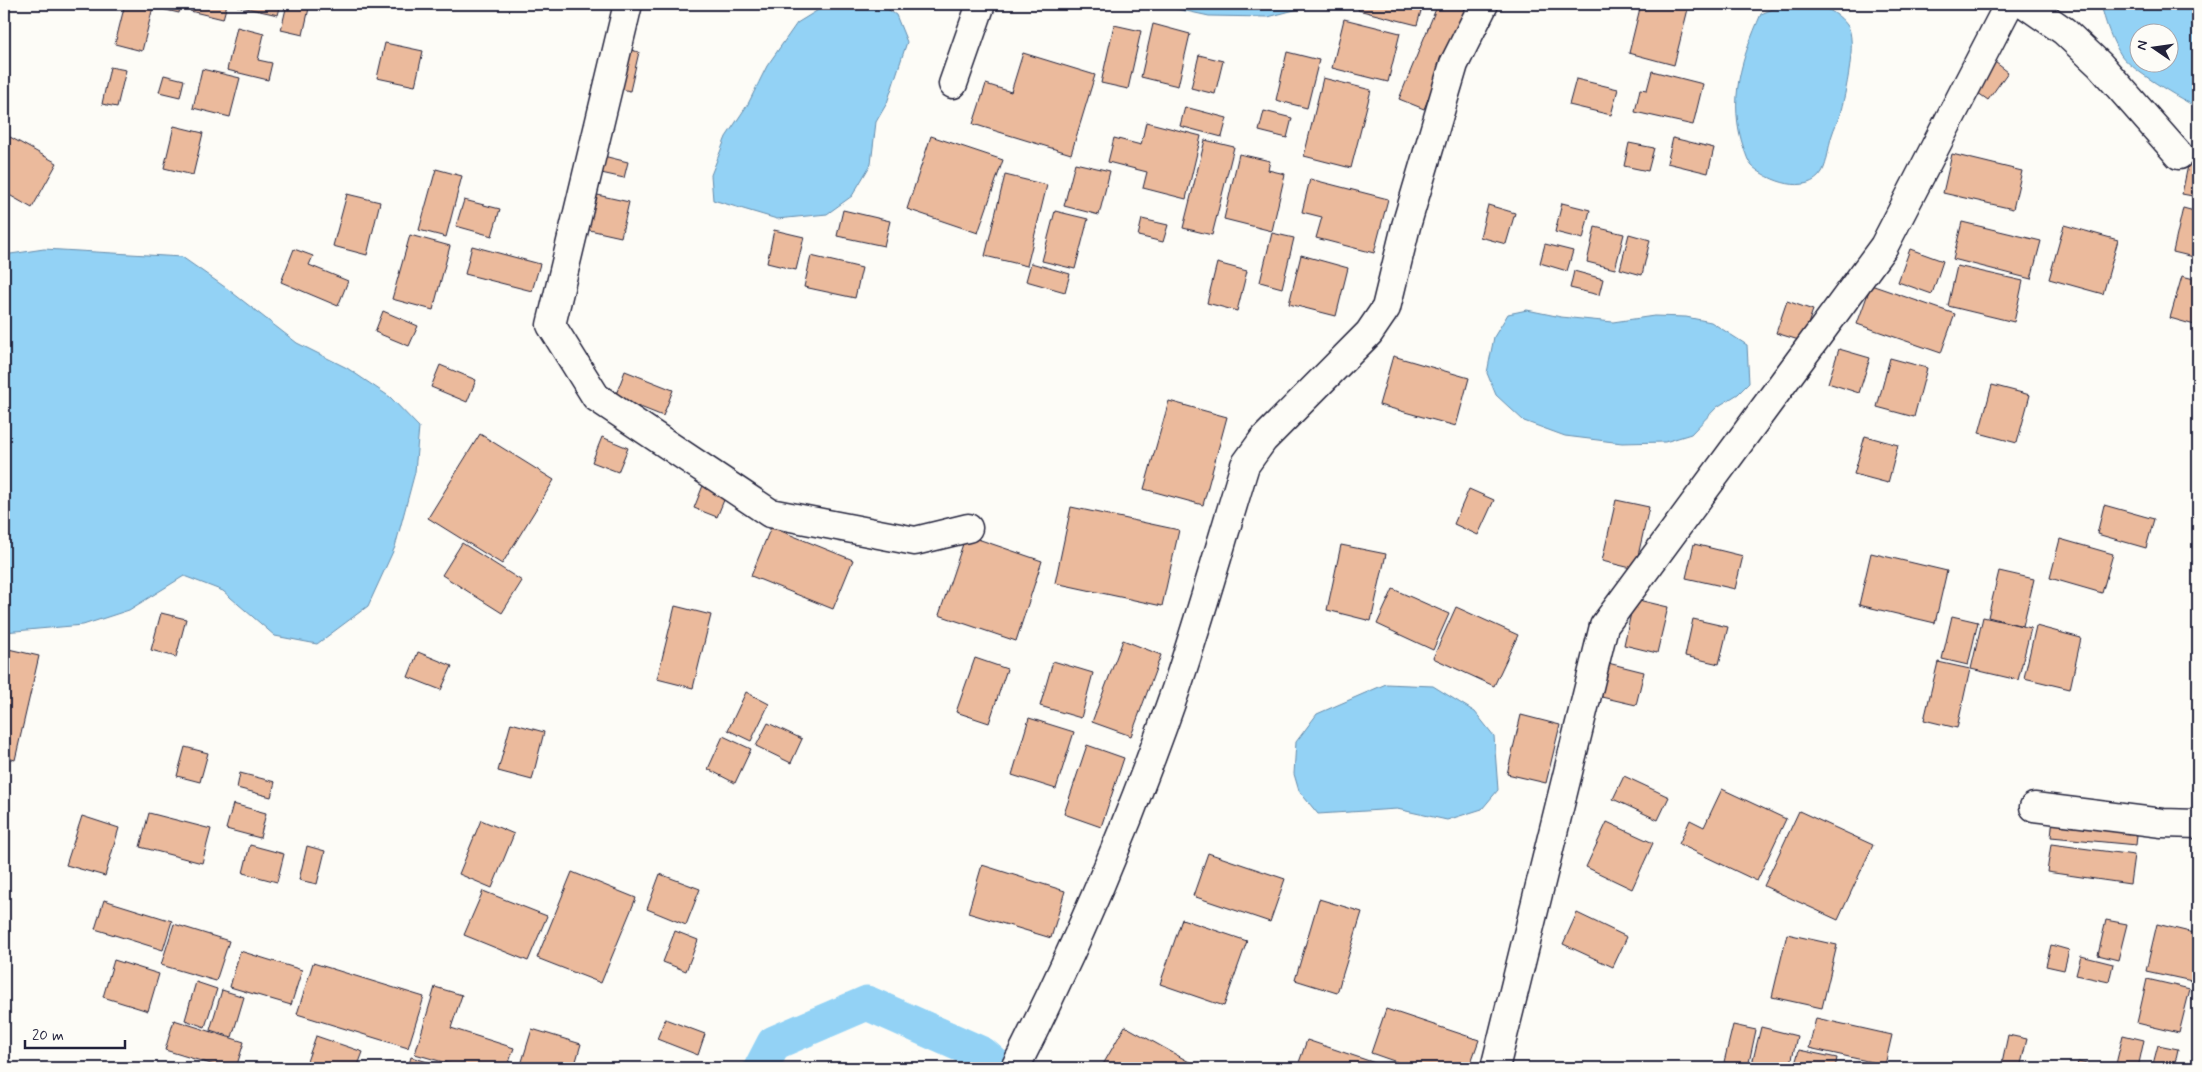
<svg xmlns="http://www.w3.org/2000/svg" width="2202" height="1072" viewBox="0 0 2202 1072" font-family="Mynerve,sans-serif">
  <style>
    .water { fill: #93d2f5; stroke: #668cab; fill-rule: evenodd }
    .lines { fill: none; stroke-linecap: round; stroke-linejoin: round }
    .canal { stroke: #93d2f5; stroke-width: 35 }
    .building { fill: #ebba9c; stroke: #22223b }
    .street-casing { stroke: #22223b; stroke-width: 31 }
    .street { stroke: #fdfcf7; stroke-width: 28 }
  </style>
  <rect width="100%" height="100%" fill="#fdfcf7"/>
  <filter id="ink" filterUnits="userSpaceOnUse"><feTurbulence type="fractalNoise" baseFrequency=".02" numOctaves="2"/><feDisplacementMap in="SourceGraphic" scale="10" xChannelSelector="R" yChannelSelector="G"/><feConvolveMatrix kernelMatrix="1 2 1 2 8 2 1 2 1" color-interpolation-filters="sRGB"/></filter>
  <g filter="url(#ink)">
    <path class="water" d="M828,4h52l16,11 11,27 -20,61 -11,19 -5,42 -19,32 -25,18 -50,5 -64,-19 -2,-25 15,-38 22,-33 19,-38 30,-43z
      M1154,4h155l-3,3 -38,10 -59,-1z
      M1785,4c22,-2 47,1 62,21 11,14 -2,71 -7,89 -2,7 -6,14 -8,21 -4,11 -4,27 -10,37 -15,24 -54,9 -70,-6 -4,-4 -6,-12 -8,-17 -17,-49 -2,-91 17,-135z
      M2101,4h97v104c-17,-9 -67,-38 -77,-53 -10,-16 -16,-33 -20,-51zM2170,32v30h-30v-30z
      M44,249l138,8 47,33 68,53 50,25 43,29 29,30 -4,45 -20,75 -27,59 -51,38 -42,-8 -52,-45 -39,-15 -55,34 -46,15 -79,7v-377z
      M1527,310l34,7 52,5 41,-6 32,1 25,5 36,23 2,38 -11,11 -21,13 -26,27 -26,8 -43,1 -57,-7 -41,-15 -28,-26 -9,-22 7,-36 14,-23z
      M1386,684l47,2 42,26 19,24 4,54 -16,19 -35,11 -50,-11 -79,5 -19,-23 -5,-17 2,-32 21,-28z"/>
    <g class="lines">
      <path class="canal" d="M761,1068l13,-25 93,-40 115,51 16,14"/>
    </g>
    <path class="building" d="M125,4h56l-2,9 -26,-6 -11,44 -27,-7z
      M191,4h36l-4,15 -33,-8z
      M238,4h43l-3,11 -41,-9z
      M287,4l22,4 -6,27 -22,-5z
      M1360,4h63l-6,21 -59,-15z
      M1438,4h29l-43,105 -25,-10z
      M1641,4h25l22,5 -14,56 -45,-12z
      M1344,19l56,14 -12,49 -56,-14z
      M1153,24l37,10 -12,52 -37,-9z
      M1114,25l27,6 -13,58 -27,-6z
      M237,27l27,7 -6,26 14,3 -4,17 -41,-10z
      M385,43l38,8 -8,35 -38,-8z
      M618,47l21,5 -9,39 -21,-5z
      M1287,52l32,8 -12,48 -31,-8z
      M1023,53l72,22 -24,79 -98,-30 13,-40 25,8z
      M1199,55l24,6 -8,33 -24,-6z
      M1991,59l17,13 -20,28 -17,-12z
      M110,67l16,3 -9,37 -15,-3z
      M202,69l38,9 -10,39 -37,-9z
      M1652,71l51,13 -10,41 -58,-13 5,-23 7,1z
      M164,75l20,5 -4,17 -21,-5z
      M1323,78l48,12 -20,78 -47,-12z
      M1576,79l42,10 -7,26 -42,-10z
      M1185,107l42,11 -5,19 -42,-11z
      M1264,111l28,7 -5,20 -28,-7z
      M1146,122l55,14 -15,63 -43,-11 4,-16 -39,-10 6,-24 27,7z
      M174,126l29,7 -10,42 -29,-7z
      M931,136l72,24 -25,73 -71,-24z
      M10,137l47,26 -25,45 -28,-16v-44z
      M1673,138l41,10 -6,25 -41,-10z
      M1205,140l29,7 -22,88 -29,-7z
      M1629,143l25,5 -6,23 -24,-5z
      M587,152l41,10 -4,16 -41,-9z
      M1239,154l31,7 -2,9 17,4 -13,57 -48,-12z
      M1952,154l70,17 -9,38 -70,-16z
      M2190,156l8,2v39l-16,-3z
      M1075,163l35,8 -11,44 -35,-9z
      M436,169l26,7 -16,61 -27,-7z
      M1005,175l42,10 -20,81 -42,-10z
      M1310,179l78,20 -14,54 -58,-15 6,-21 -20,-5z
      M347,194l33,8 -13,53 -34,-9z
      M593,194l36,8 -8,35 -36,-8z
      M464,200l36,9 -8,27 -36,-10z
      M1562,203l28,7 -7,29 -28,-7z
      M1488,205l27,8 -9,31 -26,-7z
      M2183,208l15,4v46l-25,-6z
      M843,210l47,11 -6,25 -47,-10z
      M1055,211l33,8 -13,50 -33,-8z
      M1142,219l26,6 -5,17 -25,-6z
      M1962,222l79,19 -10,38 -78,-20z
      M2064,225l54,15 -15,54 -54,-15z
      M1595,227l29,7 -9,35 -28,-7z
      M774,230l30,7 -8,33 -29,-7z
      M1272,233l22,5 -12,50 -22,-6z
      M1629,234l21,6 -8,35 -22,-6z
      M410,235l40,11 -17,64 -41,-11z
      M1545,244l28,7 -6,20 -27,-8z
      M472,246l68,18 -8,27 -67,-17z
      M294,249l19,7 -4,9 39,16 -10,25 -57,-24z
      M1910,249l33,12 -11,33 -34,-12z
      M1301,255l47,13 -12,48 -47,-12z
      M811,256l51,12 -7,30 -51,-11z
      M1031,263l39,11 -5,18 -39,-11z
      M1217,263l30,8 -10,40 -30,-8z
      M1957,266l66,15 -9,41 -66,-16z
      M1574,271l29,8 -4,16 -29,-7z
      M2182,276l16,4v46l-28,-8z
      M1871,285l84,29 -14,39 -84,-29z
      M1787,301l26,9 -11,31 -26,-8z
      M383,311l35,15 -9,20 -34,-14z
      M1839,349l31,9 -11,35 -31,-10z
      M1393,356l76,22 -13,48 -77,-21z
      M1890,358l37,10 -13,49 -37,-10z
      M440,365l36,15 -9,22 -36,-15z
      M625,371l48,19 -10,26 -48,-19z
      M1992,385l38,10 -13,48 -38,-10z
      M1169,401l58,16 -24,88 -59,-16z
      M480,434l74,46 -52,84 -74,-46z
      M1865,436l33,9 -10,38 -34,-9z
      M602,437l26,11 -10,24 -26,-10z
      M706,478l23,10 -12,29 -23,-9z
      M1469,489l25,11 -16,35 -24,-11z
      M1616,500l33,7 -14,62 -33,-8z
      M2104,505l50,14 -8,29 -49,-14z
      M1071,507l108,23 -17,76 -107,-23z
      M771,527l82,33 -20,49 -82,-33z
      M966,535l76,26 -26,80 -77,-26z
      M2060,539l53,15 -11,39 -52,-15z
      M462,543l60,38 -20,32 -60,-38z
      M1694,544l49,12 -8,33 -49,-11z
      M1341,545l45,9 -15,67 -44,-11z
      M1871,553l76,18 -12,52 -76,-18z
      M1999,571l35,8 -11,47 -35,-9z
      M1393,589l56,25 -16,36 -56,-26z
      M1634,599l34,8 -11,46 -33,-8z
      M675,606l36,9 -18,73 -36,-9z
      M1456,607l62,28 -24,51 -61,-28z
      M161,613l25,6 -10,38 -25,-7z
      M1952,616l26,6 -10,43 -26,-6z
      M1983,617l48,11 -13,52 -47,-11z
      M1693,619l35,8 -9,37 -34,-8z
      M2036,626l45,12 -11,51 -46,-11z
      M1123,640l38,15 -30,81 -39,-14z
      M4,648l35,8 -24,104 -11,-3z
      M418,652l34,14 -11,24 -33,-13z
      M975,658l32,11 -18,54 -33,-11z
      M1053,661l40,12 -12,45 -41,-12z
      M1604,662l40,10 -8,33 -39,-9z
      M1938,662l32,7 -13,59 -33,-8z
      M746,692l23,12 -18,37 -23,-11z
      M1521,715l39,10 -14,58 -39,-9z
      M1029,718l45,14 -18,57 -44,-14z
      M511,723l33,9 -12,48 -34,-9z
      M768,723l34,16 -11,24 -35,-17z
      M723,736l28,13 -16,34 -27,-14z
      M1087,745l37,13 -23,69 -37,-13z
      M185,747l23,6 -8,29 -23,-6z
      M240,773l35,9 -4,15 -34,-9z
      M1624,776l45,21 -11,23 -45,-21z
      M1722,789l64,30 -29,62 -78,-37 11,-24 14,7z
      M233,804l33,9 -6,25 -34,-9z
      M1799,811l74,34 -35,75 -74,-34z
      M149,813l62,16 -9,34 -62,-16z
      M82,816l37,12 -14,48 -39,-11z
      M2053,818l85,7 -2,20 -85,-8z
      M481,820l33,14 -22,54 -33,-14z
      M1607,822l46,21 -21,46 -46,-22z
      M2051,844l83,11 -4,29 -83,-12z
      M250,845l34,9 -7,28 -34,-9z
      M307,846l18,5 -8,33 -18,-4z
      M1208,853l77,26 -15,43 -77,-26z
      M982,865l83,26 -14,47 -83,-25z
      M572,872l64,26 -35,85 -64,-25z
      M660,874l40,15 -14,36 -39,-16z
      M483,891l64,25 -19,45 -64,-26z
      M1319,899l43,13 -25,81 -42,-13z
      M104,900l68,21 -9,29 -68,-21z
      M1577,913l50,24 -14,30 -50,-23z
      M1182,919l65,22 -23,65 -64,-22z
      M2106,920l21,4 -9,36 -20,-5z
      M174,924l55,17 -13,40 -55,-16z
      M2157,924l41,10v22l-6,25 -46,-10z
      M675,931l23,9 -12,31 -23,-9z
      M1787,934l50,11 -15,63 -50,-11z
      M2051,945l18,5 -5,20 -18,-4z
      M240,951l62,19 -11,35 -61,-18z
      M2081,956l32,8 -4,18 -33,-7z
      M114,960l45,14 -11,37 -45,-14z
      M313,963l111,34 -16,51 -111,-34z
      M2147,979l43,10 -11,44 -42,-10z
      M196,982l21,7 -12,38 -20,-7z
      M435,987l27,8 -11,33 63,20 -7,20h-43l-49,-14z
      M222,990l22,7 -12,40 -22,-7z
      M1386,1009l93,31 -10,28h-55l-43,-15z
      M1816,1018l76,17 -7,30 -76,-17z
      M665,1019l40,15 -7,21 -41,-16z
      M174,1020l70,22 -8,26h-12l-59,-18z
      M1733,1025l23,5 -8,37 -24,-5z
      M1125,1026l75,42h-99z
      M1761,1027l36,9 -7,32h-39z
      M532,1029l49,15 -7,24h-54z
      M2008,1035l19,4 -7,29h-19z
      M2123,1035l21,5 -6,28h-23z
      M316,1036l47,16 -6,16 -52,-1z
      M1307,1040l83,28h-93z
      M2158,1045l20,4 -4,19h-22z
      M1799,1050l38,8 -2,10h-41z
      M411,1057l37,11h-40z
      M2078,1062l26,6h-28z
      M2180,1065l15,3h-15z"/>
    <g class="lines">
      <g class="street-casing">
        <path id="street" d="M628,4l-77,321 45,72 174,116 145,28 53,-13
          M2025,4l39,27 36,34 79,90
          M953,84l28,-80
          M2034,807l128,16 36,1
          M1015,1068c62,-122 116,-250 161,-379 25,-74 46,-150 69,-224l18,-25 106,-107 17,-25 20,-82 48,-162 30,-60
          M1495,1068l109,-442 280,-380 125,-242"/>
      </g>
      <use href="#street" class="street"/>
    </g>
  </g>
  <rect width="2202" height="1072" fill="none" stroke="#fdfcf7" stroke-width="20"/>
  <rect x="10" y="10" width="2182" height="1052" fill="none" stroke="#22223b" stroke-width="2" filter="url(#ink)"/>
  <g transform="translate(2154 48) rotate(283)"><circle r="24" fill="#fdfcf7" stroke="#a5a5ac"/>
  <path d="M0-4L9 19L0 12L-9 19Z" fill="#22223b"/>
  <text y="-8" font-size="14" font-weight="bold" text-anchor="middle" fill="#22223b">N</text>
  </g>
  <path d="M25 1040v8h100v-8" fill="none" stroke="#22223b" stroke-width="2.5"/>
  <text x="32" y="1040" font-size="15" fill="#22223b" stroke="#fdfcf7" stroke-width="4" paint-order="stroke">20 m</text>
</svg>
